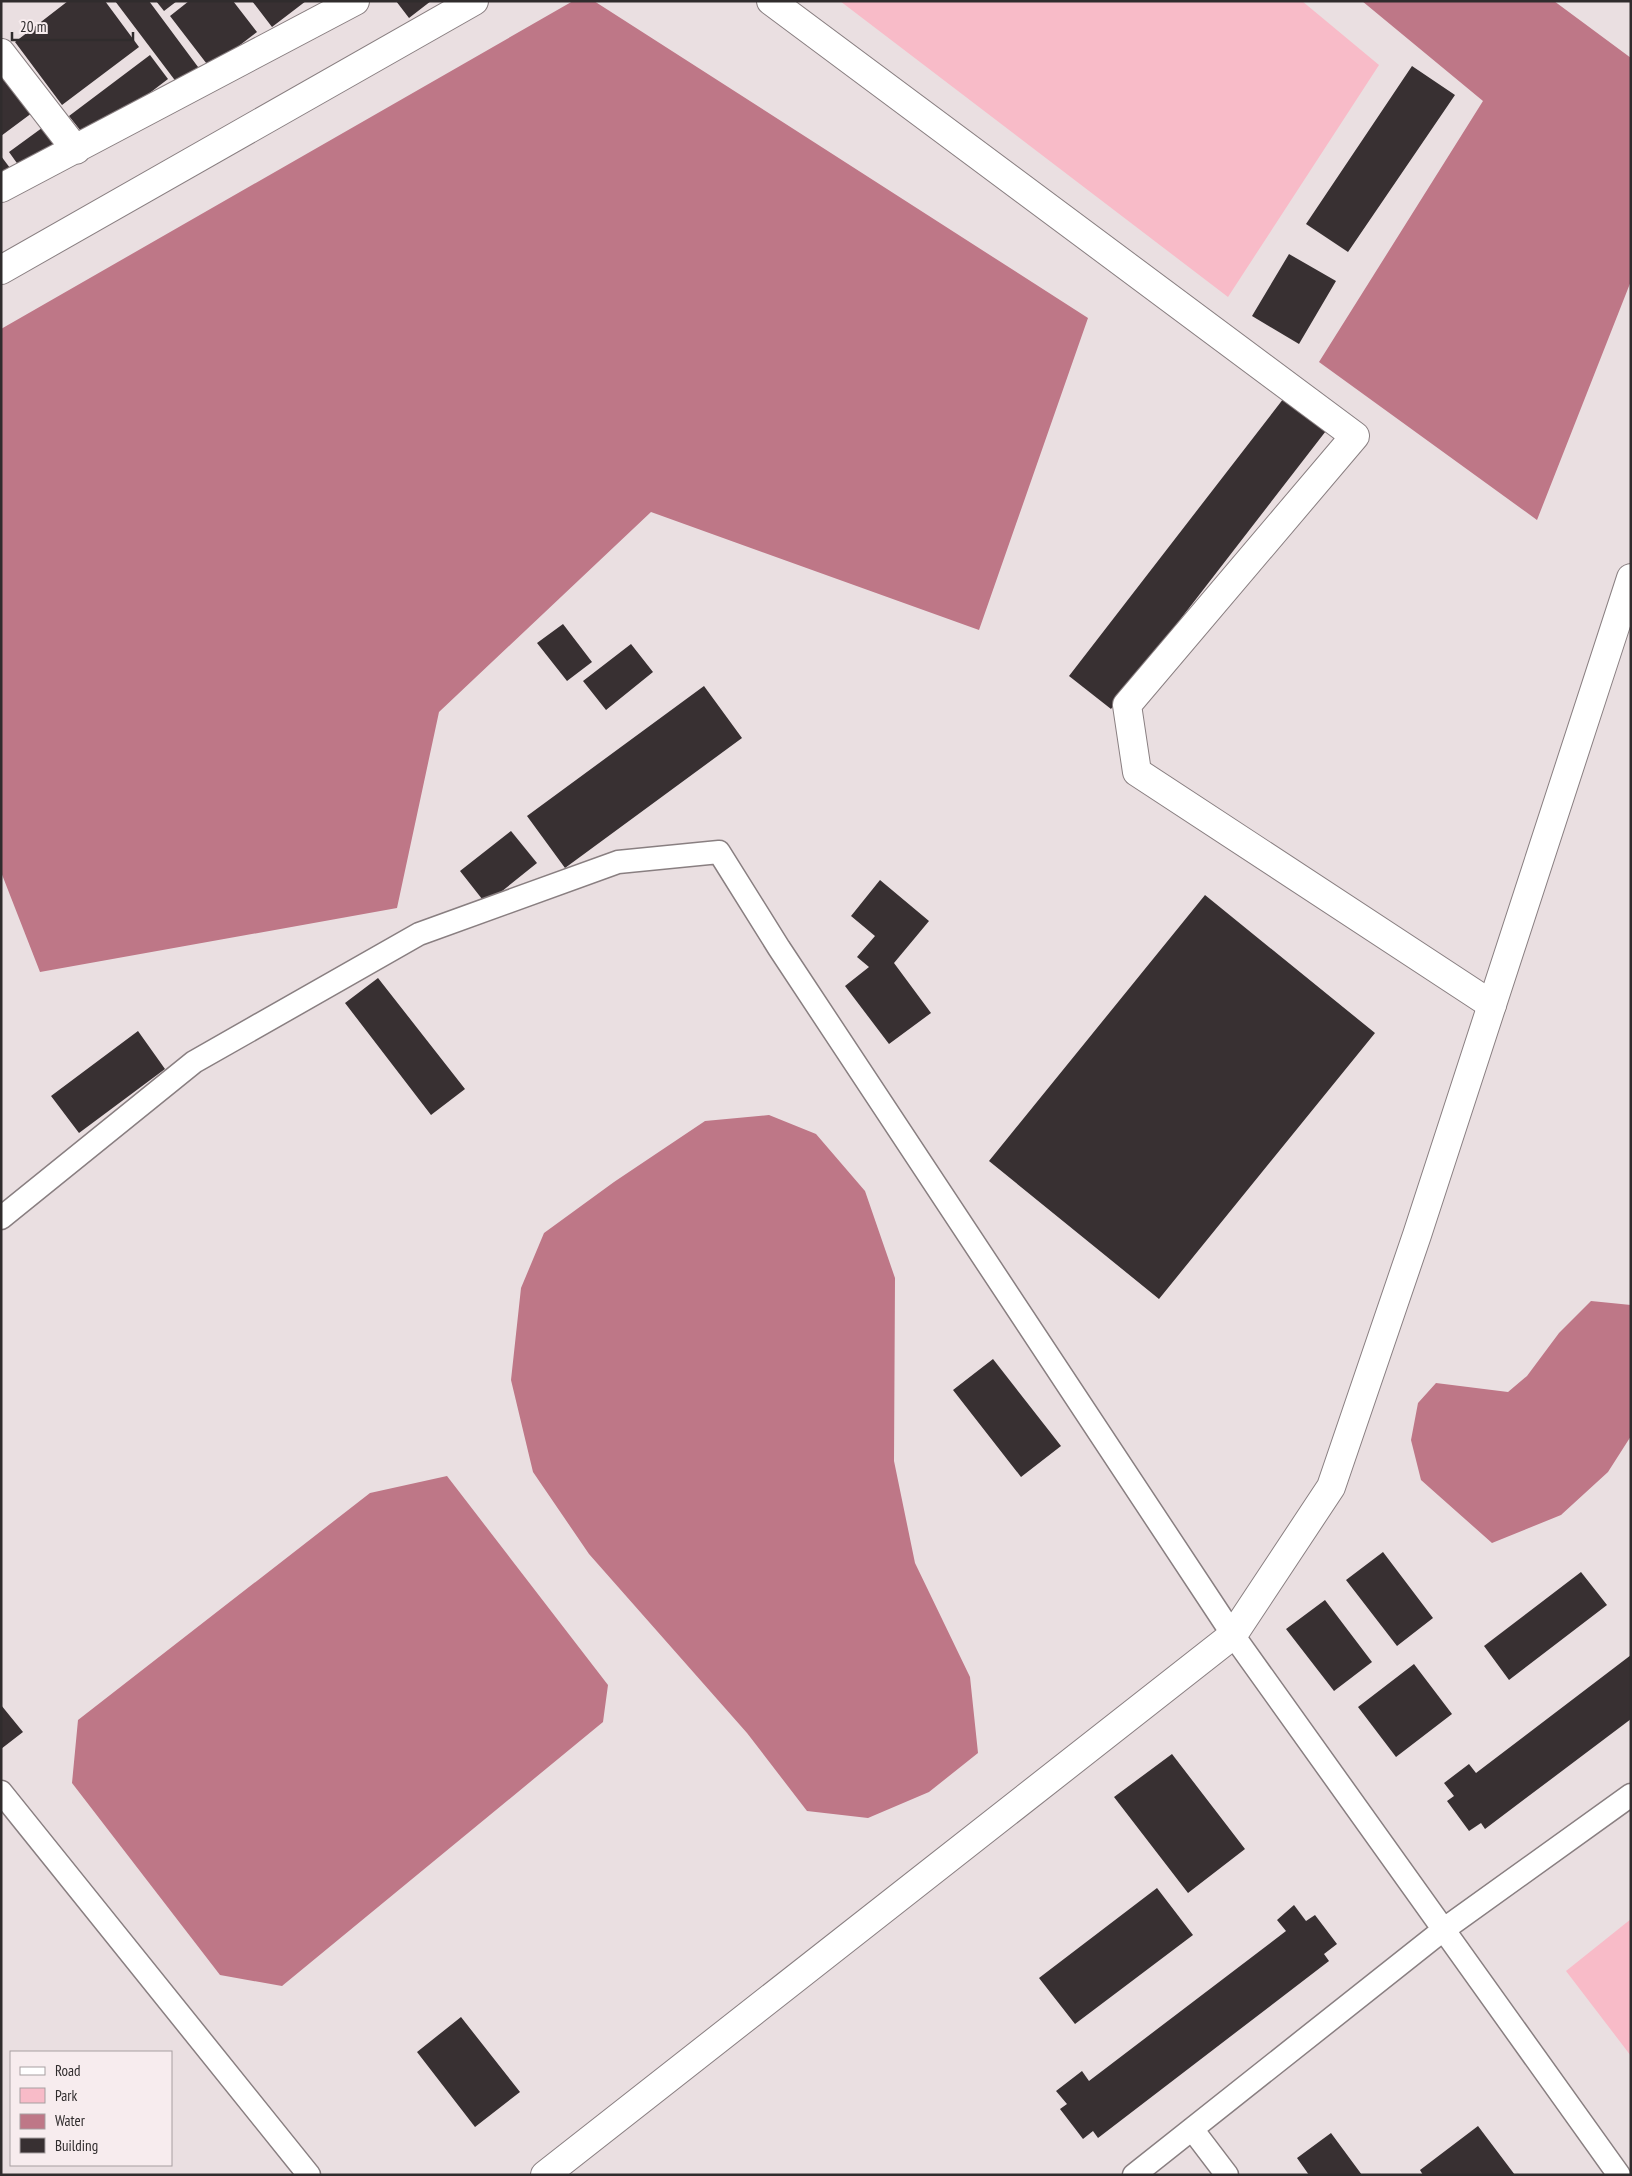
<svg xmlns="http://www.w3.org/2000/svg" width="1632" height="2176" viewBox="0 0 1632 2176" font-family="'PT Sans Narrow',sans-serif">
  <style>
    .green { fill: #f8bbc8 }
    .water { fill: #be7787 }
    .building { fill: #383032 }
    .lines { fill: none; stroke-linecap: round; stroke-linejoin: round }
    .service-casing { stroke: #897f81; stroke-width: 25 }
    .minor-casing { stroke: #897f81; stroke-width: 30 }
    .tertiary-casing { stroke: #897f81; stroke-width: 30 }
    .service { stroke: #fff; stroke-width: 22 }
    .minor { stroke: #fff; stroke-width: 28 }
    .tertiary { stroke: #fff; stroke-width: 28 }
  </style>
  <rect width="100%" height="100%" fill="#eadfe1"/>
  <path class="green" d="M840,1h462l77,64 -151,232z
    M1631,1919v137l-65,-85z"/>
  <path class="water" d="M573,1h21l494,317 -109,312 -328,-118 -212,200 -42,196 -357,64 -39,-100v-543z
    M1362,1h192l77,57v223l-94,239 -218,-158 164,-261z
    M769,1115l47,19 49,57 30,87 -1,183 21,102 55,114 8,76 -49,39 -61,26 -61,-7 -60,-78 -158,-179 -56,-82 -22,-92 10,-92 23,-55 70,-51 91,-61z
    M1591,1301l40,4v131l-23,36 -47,43 -69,28 -71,-63 -10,-40 7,-37 18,-20 72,9 19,-16 32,-43z
    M447,1476l161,209 -5,37 -321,264 -62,-11 -148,-192 6,-63 292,-227z"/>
  <path class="building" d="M68,1h37l34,46 -77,58 -47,-63z
    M115,1h34l52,70 -21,16z
    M156,1h21l-13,10z
    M189,1h44l24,31 -47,36 -40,-52z
    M252,1h54l-34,26z
    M396,1h35l-22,17z
    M150,55l18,24 -80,61 -19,-24z
    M1412,66l43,29 -107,157 -42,-28z
    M1,71l39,36 -39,29z
    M46,125l15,20 -37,28 -15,-21z
    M1,156l12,16 -12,9z
    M1289,254l47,27 -37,63 -47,-28z
    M1287,394l42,33 -218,282 -42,-33z
    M563,624l29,38 -25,19 -30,-38z
    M631,644l22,28 -47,38 -23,-29z
    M704,686l38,52 -177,130 -38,-52z
    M511,831l26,32 -51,41 -26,-33z
    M880,880l49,41 -35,42 37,50 -42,31 -44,-58 24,-19 -12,-10 18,-21 -24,-20z
    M1205,895l170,138 -216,266 -170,-138z
    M378,978l87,111 -34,26 -86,-112z
    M138,1031l27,38 -86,64 -28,-37z
    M993,1359l68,87 -40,31 -68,-87z
    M1383,1552l50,66 -36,28 -51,-66z
    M1581,1572l26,33 -98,75 -25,-34z
    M1325,1600l47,62 -38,29 -48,-62z
    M1631,1655v64l-146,110 -4,-6 -12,8 -22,-30 7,-5 -10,-13 25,-19 7,9z
    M1414,1664l38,50 -56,43 -38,-50z
    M1,1705l22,27 -22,17z
    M1172,1754l73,95 -57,44 -74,-96z
    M1157,1888l36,47 -118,89 -36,-46z
    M1294,1905l12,16 9,-6 22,29 -13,10 5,7 -231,177 -5,-7 -10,8 -23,-30 7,-5 -11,-13 26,-20 7,10 197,-150 -9,-11z
    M461,2017l59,75 -45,35 -58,-75z
    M1478,2126l37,49h-92l-3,-5z
    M1331,2133l31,42h-53l-12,-17z"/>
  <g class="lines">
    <g class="service-casing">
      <path id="service" d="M1,1218l193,-156 225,-128 199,-72 101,-10 60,96 454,687 386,540
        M1,1792l308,383
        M1192,2129l35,46
        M1134,2175l309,-245 188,-135"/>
    </g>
    <g class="minor-casing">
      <path id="minor" d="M771,1l584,435 -228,269 10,67 355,233
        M1,53l75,97
        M1,188l354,-187
        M1,270l473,-269"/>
    </g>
    <g class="tertiary-casing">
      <path id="tertiary" d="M545,2175l688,-540 98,-148 86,-252 214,-657"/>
    </g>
    <use href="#service" class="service"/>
    <use href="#minor" class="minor"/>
    <use href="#tertiary" class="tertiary"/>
  </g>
  <rect width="1632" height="2176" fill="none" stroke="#302c2d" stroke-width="5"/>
  <rect x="10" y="2051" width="162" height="115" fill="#f7ecee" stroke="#a79fa1"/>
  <rect x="20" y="2067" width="25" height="8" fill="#ffffff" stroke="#a79fa1"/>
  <text x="55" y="2076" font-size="15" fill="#302c2d">Road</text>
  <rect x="20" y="2088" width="25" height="15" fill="#f8bbc8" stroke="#a79fa1"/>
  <text x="55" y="2101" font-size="15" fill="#302c2d">Park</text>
  <rect x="20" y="2114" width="25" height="15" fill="#be7787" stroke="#a79fa1"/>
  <text x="55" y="2126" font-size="15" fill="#302c2d">Water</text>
  <rect x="20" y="2138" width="25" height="15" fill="#383032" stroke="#a79fa1"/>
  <text x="55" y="2151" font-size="15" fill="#302c2d">Building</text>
  <path d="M12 32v8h121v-8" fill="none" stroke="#302c2d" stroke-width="2.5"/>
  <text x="20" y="32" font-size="15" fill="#302c2d" stroke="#f7ecee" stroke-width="4" paint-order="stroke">20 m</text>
</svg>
